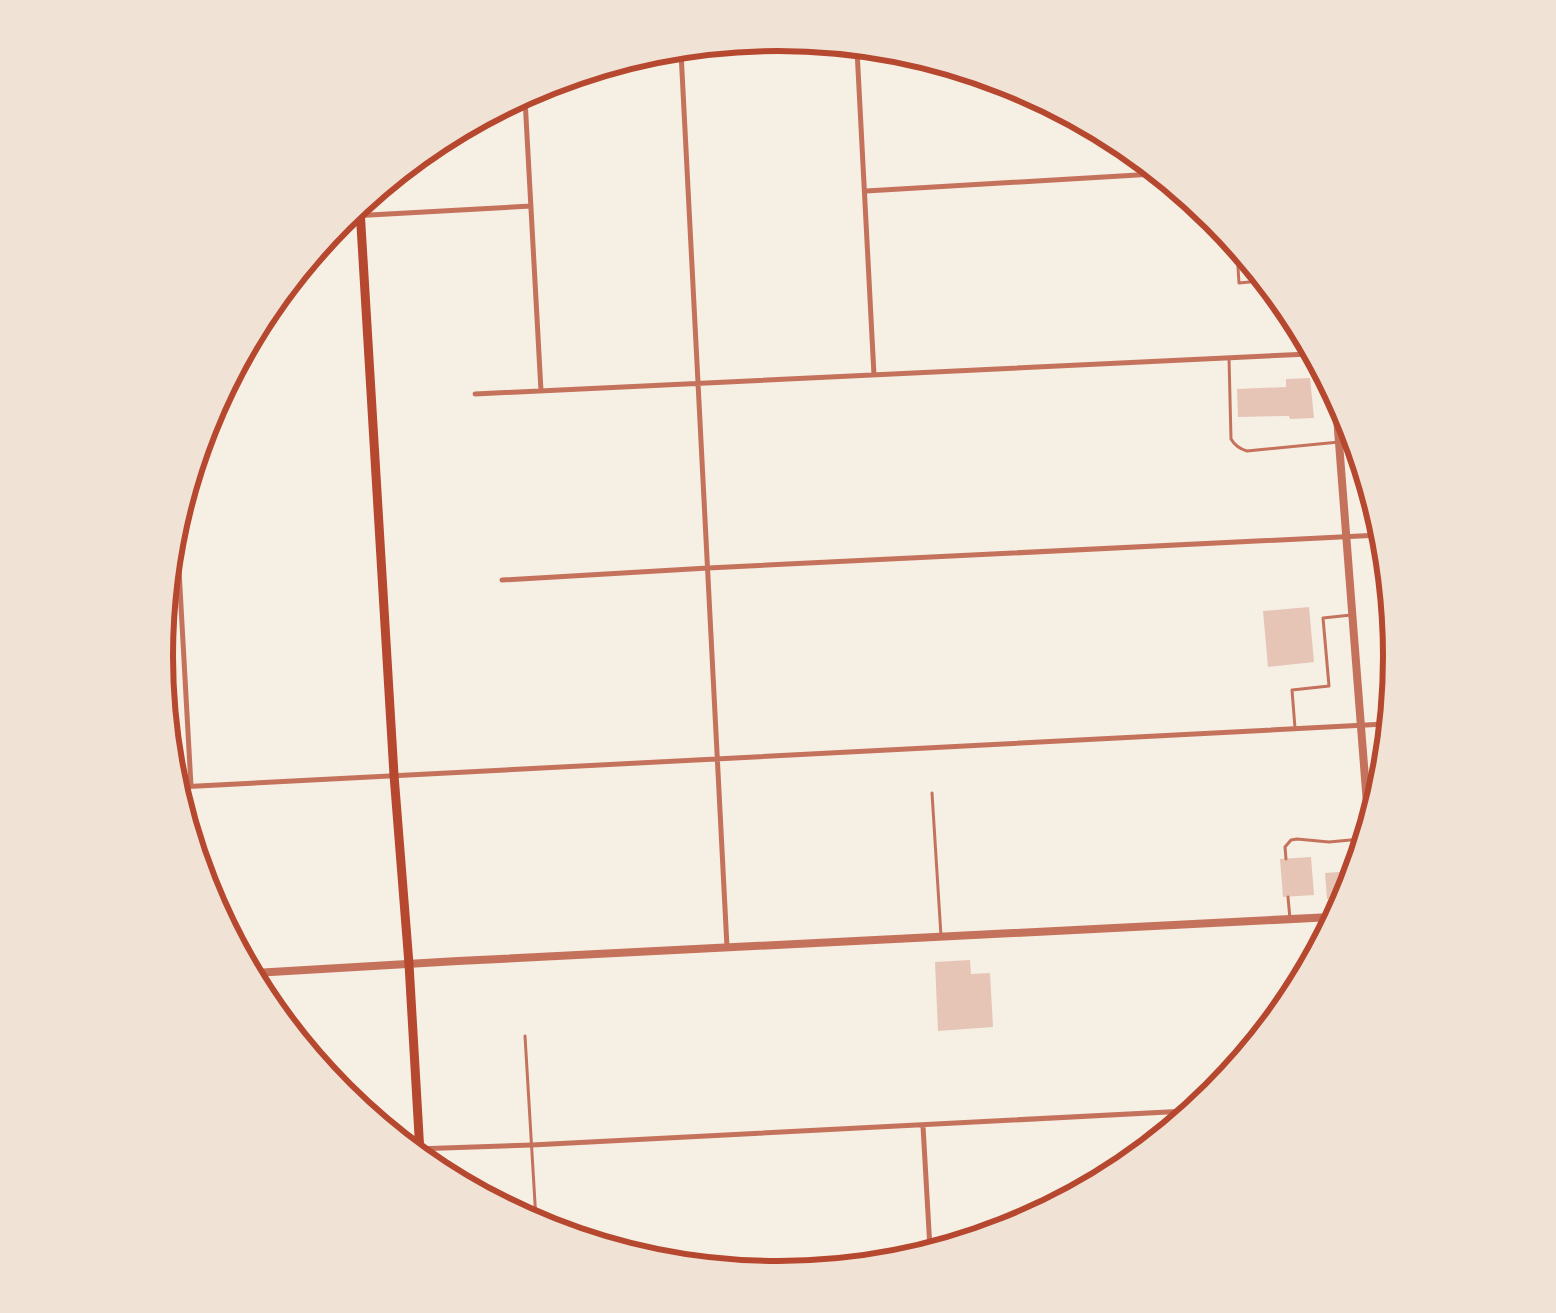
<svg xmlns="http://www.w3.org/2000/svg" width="1556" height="1313" viewBox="0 0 1556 1313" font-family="Arial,sans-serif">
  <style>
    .building { fill: #e6c5b7 }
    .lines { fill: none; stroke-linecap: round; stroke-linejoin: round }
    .service { stroke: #c5725c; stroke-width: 3 }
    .minor { stroke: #c5725c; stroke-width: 5 }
    .tertiary { stroke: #c5725c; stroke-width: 8 }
    .secondary { stroke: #b5482f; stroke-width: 9 }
    .rim { fill: none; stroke: #b5482f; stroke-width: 6 }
  </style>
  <rect width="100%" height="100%" fill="#f6efe4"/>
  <path class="building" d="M1310,378l4,40 -24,1 -1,-3 -51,1 -1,-28 49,-2v-8z
    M1309,607l5,55 -46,5 -5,-56z
    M1311,857l3,38 -31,2 -3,-38z
    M1351,871l-9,27 -15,1 -2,-26z
    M970,960l1,14 19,-1 3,54 -55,4 -3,-69z"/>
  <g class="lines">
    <path class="service" d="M1237,252l2,31 21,-2
      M1229,358l2,81c4,7 9,10 16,12l92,-9
      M1295,728l-3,-38 37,-4 -6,-68 28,-3
      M932,793l9,143
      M1286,859l-1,-12 6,-7 6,-1 32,3 32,-3
      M1288,897l2,22
      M525,1036l11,184"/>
    <path class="minor" d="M857,50l17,325
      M681,52l46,895
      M525,99l16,292
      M866,191l288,-17
      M352,216l179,-10
      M475,394l834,-40
      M177,534l14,252
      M502,580l206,-12 672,-33
      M179,787l1206,-63
      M923,1126l7,123
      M415,1149l117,-4 655,-34"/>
    <path class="tertiary" d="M1336,404l32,413
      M254,973l204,-12 874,-44"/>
    <path class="secondary" d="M360,209l34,566 15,189 11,189"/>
  </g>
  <path d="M0 0H1556V1313H0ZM173 656a605 605 0 1 1 1210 0a605 605 0 1 1-1210 0Z" fill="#f1e2d6" fill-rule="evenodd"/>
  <path class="rim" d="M173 656a605 605 0 1 1 1210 0a605 605 0 1 1-1210 0Z"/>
</svg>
